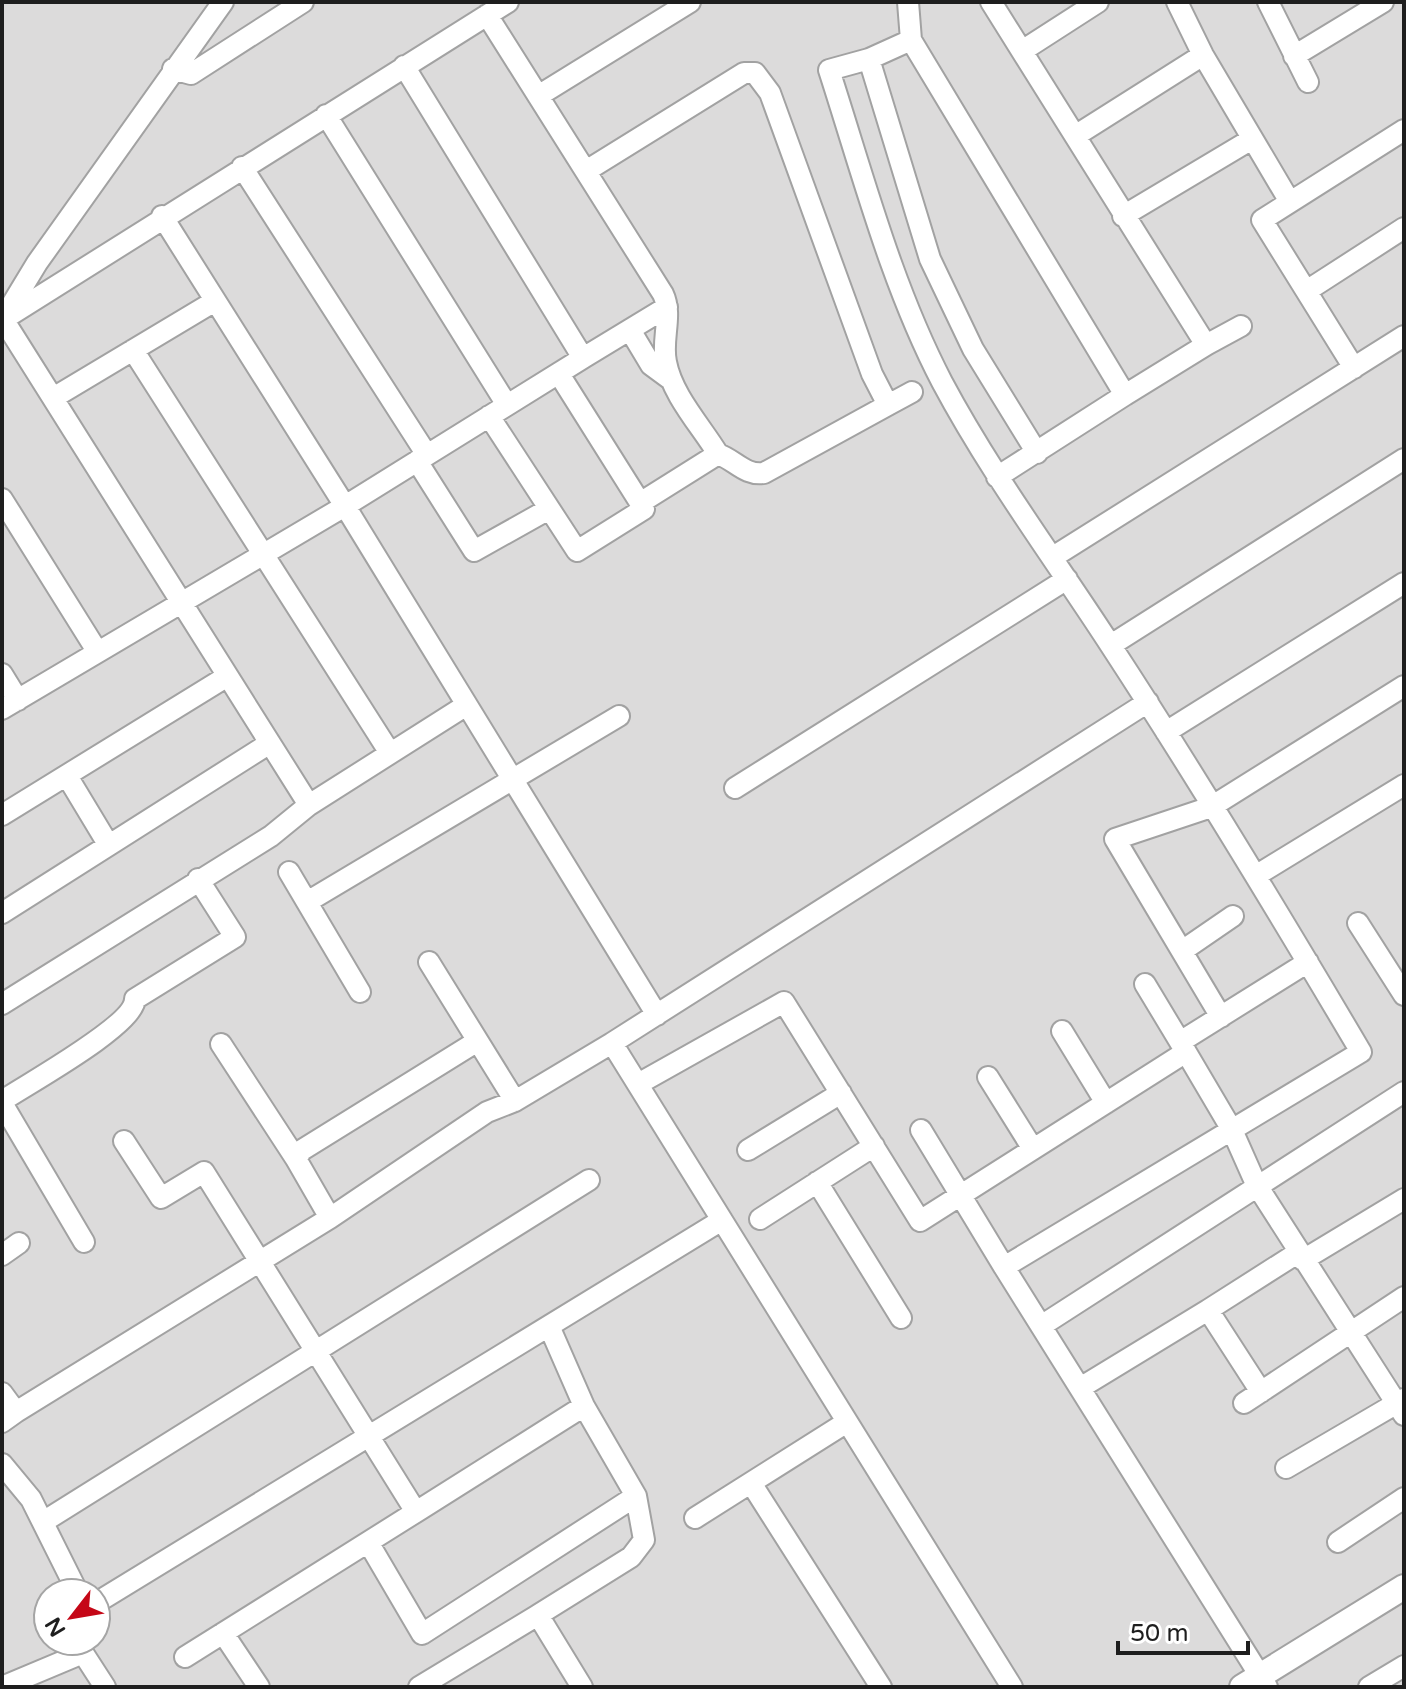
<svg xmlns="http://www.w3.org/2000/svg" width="1406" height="1689" viewBox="0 0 1406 1689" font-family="'Varela Round',sans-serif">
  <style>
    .residential { fill: #dcdbdb; fill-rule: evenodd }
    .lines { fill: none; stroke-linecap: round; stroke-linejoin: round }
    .minor-casing { stroke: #a2a2a2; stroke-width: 24 }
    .tertiary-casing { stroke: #a2a2a2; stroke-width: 28 }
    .minor { stroke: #fff; stroke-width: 20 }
    .tertiary { stroke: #fff; stroke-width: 24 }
  </style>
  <rect width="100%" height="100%" fill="#efeae4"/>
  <path class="residential" d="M2,2h1402v1685h-1402zM48,1593h48v48h-48z"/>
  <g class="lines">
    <g class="minor-casing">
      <path id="minor" d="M223,2l-186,261 -34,56 306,486
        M908,2l3,38 214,355 -128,82
        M991,2l215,343 -81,50
        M1177,2l26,53 87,147
        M1268,2l40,80
        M487,15l176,279c10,21 -2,46 3,68 6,33 35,64 52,92 17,6 27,22 46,19l124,-68
        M911,40l-42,19 -40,11c34,105 62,214 113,312 49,92 112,176 169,264 87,133 169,269 250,406l-357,215 -83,-137
        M1022,51l76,-49
        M1294,56l89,-54
        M869,59l61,200 43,90 64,104
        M173,69l18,5 112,-72
        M538,96l152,-94
        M326,115l181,290
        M1075,136l128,-81
        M242,167l185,288
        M586,171l158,-98h11l15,20 102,281 16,31 24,-13
        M162,216l183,290 312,509
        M1123,216l129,-77
        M1308,290l96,-62
        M7,317l501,-315
        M630,330l21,35 19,14
        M1206,345l35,-19
        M133,350l257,403
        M583,358l84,-51
        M1354,368l-92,-148 142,-90
        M53,398l162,-97
        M489,416l88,135 67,-42 -85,-135
        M417,461l57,90 75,-42
        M2,499l95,152
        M640,503l78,-49
        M1053,557l351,-221
        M1111,645l293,-186
        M2,674l16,26
        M2,709l343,-203 238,-148 -179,-292
        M1166,732l238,-149
        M67,776l41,68
        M735,788l332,-209
        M2,815l224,-138
        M289,872l71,120
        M1257,875l147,-90
        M307,902l312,-186
        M2,913l268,-170
        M1358,923l46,72
        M1182,951l51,-35
        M429,962l86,139
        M1145,984l41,68
        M2,1004l269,-168 38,-31 156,-99
        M1221,1017l-106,-178 96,-32 193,-121
        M1062,1031l44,72
        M1180,1042l128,-80
        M612,1043l536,-341
        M221,1044l75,115
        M988,1077l45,72
        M638,1084l146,-82 136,219 266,-169 46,78 24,54 148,231
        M2,1101c25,-17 132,-75 133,-102l100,-62 -37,-58
        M2,1103l82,139
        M124,1141l37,57 43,-26 212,340 -231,145
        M748,1150l93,-57
        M817,1182l84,136
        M330,1218l-34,-59 6,-9 174,-108
        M760,1219l114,-73
        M2,1255l17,-12
        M1303,1260l101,-61
        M1004,1267l263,420
        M1208,1310l91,-58
        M1041,1326l363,-234
        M1080,1388l128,-78 53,82
        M2,1393l14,19 -14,10
        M1244,1403l160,-106
        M16,1412l314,-194 157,-106 28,-11 97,-58 400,644
        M2,1464l29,35 47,94
        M1286,1468l118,-69
        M751,1483l130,204
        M416,1512l168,-106 -35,-80
        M695,1518l152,-96
        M43,1522l546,-342
        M368,1542l54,92 214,-138
        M1338,1542l66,-44
        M96,1603l626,-383
        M538,1615l93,-58 13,-17 -8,-44 -52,-90
        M223,1633l36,54
        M2,1687l81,-34 22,34
        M419,1687l119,-72 44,72
        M1369,1687l35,-21"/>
    </g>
    <g class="tertiary-casing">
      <path id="tertiary" d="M1242,1687l162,-100"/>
    </g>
    <use href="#minor" class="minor"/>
    <use href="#tertiary" class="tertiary"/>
  </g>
  <rect width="1406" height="1689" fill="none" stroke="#1e1e1e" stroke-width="8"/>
  <g transform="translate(72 1617) rotate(239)"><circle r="38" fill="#ffffff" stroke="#a5a5a5" stroke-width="2"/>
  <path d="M0-6L14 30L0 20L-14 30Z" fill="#c50717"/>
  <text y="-12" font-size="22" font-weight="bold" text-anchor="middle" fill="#1e1e1e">N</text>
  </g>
  <path d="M1118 1641v12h130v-12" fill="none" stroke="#1e1e1e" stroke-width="4"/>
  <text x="1130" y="1641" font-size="24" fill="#1e1e1e" stroke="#ffffff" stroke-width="6" paint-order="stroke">50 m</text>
</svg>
